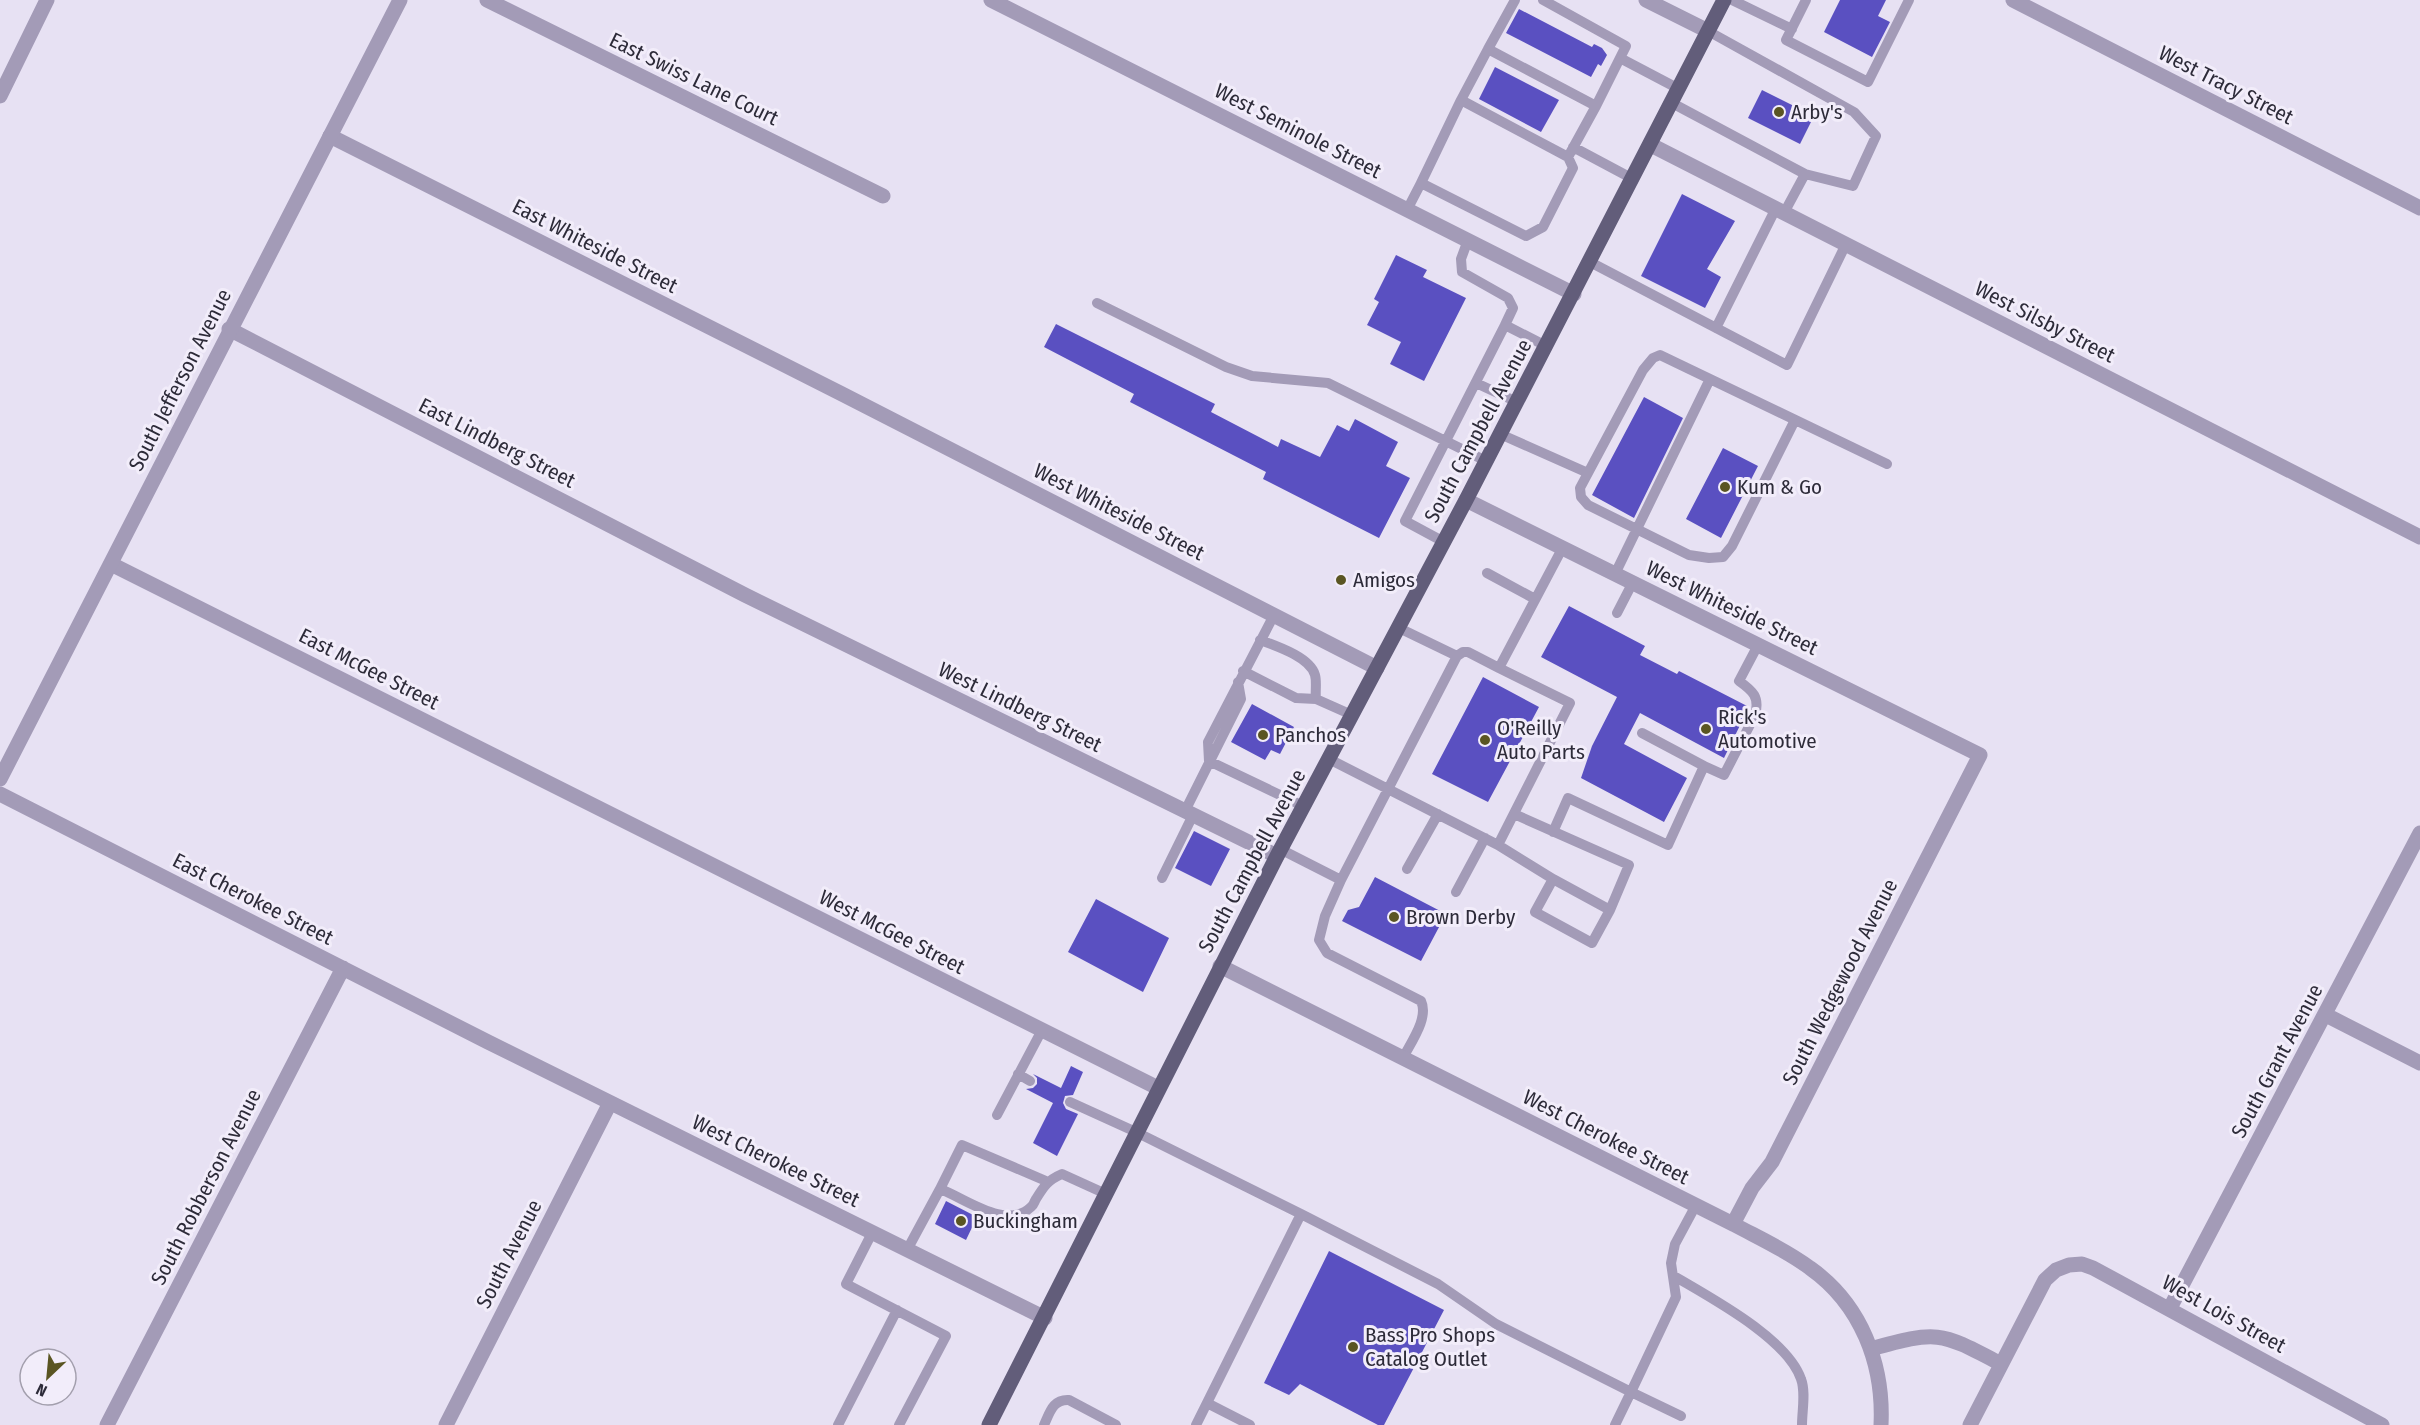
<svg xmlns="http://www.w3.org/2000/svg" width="2420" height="1425" viewBox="0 0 2420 1425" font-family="'Fira Sans Condensed',sans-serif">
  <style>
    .building { fill: #5a50c1 }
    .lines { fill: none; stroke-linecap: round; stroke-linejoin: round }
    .service { stroke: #a39bb7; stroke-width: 10 }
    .minor { stroke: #a39bb7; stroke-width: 15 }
    .tertiary { stroke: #a39bb7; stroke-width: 15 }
    .primary { stroke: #625d7a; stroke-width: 15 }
    .poi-dot { fill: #5a5522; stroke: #f2edfa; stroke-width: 2 }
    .labels { text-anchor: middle; stroke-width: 6; stroke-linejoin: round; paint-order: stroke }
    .street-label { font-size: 21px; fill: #2d2b39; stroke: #f2edfa }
    .poi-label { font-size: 21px; fill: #2d2b39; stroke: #f2edfa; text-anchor: start }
  </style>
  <rect width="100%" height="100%" fill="#e7e1f3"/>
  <path class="building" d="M1840,0h46l-8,16 12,6 -18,35 -48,-25z
    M1519,9l73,38 2,-3 8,4 5,7 -6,11 -3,-2 -7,13 -85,-44z
    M1495,67l64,33 -18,32 -62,-33z
    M1762,90l52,26 -14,28 -52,-26z
    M1682,194l53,27 -28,48 14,8 -16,31 -64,-32z
    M1396,255l31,15 -4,7 43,21 -42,83 -34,-17 11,-22 -34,-17 12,-23 -5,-3z
    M1056,324l159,80 -4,8 67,35 3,-8 39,18 17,-32 12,6 6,-12 43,23 -12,24 24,12 -31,60 -116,-59 3,-7 -136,-70 4,-8 -90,-47z
    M1644,397l39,21 -49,100 -42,-23z
    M1723,448l35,18 -37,72 -35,-19z
    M1569,606l76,40 -5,9 37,19 2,-3 70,36 -25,51 -84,-45 -16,31 63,34 -23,44 -83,-44 11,-32 25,-49 -76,-40z
    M1483,677l56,30 -51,95 -56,-28z
    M1252,704l42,23 -14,27 -9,-4 -6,10 -34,-18z
    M1194,831l36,18 -19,37 -36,-18z
    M1375,877l71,37 -25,47 -79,-40 6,-11 11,-3z
    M1096,899l73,39 -26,54 -75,-40z
    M1071,1066l12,6 -10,23 -8,1 -2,7 3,6 12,5 -21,42 -24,-13 20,-40 -27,-14 7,-1 4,-4v-6l-4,-4 28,14z
    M946,1201l31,16 -11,23 -31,-16z
    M1329,1251l115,59 -60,115h-6l-78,-41 -11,11 -25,-12z"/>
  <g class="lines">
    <path class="service" d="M1515,0l-27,49 108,57 30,-60 -83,-46
      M1732,0l60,29
      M1806,0l-20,40 82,42 41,-82
      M1708,31l146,81 22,24 -23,50 -48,-12 -21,39
      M1488,49l-27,51 107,57 28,-51
      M1620,58l59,31
      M1461,100l-40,83 105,53 17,-9 30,-59 -5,-11
      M1672,103l133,71
      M1573,147l60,32
      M1407,210l14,-27
      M1468,240l-7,19 1,13 46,26 5,10 -8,17
      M1590,262l197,103 59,-121
      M1097,303l129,64 26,9 76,7 158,78
      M1716,328l60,-120
      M1476,383l41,19
      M1795,420l-63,126 -9,11 -14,1 -20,-3 -101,-50 -7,-8 -1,-9 63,-118 10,-12 7,-3 227,109
      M1500,434l88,39
      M1444,542l-39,-21 100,-196 41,21
      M1487,573l48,26
      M1615,574l95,-195
      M1617,613l16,-31
      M1274,615l-66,127 1,19 94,45
      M1399,628l58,28
      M1260,640c16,6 50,17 55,35 2,7 0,17 1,24
      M1243,671l53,27 20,1 36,16
      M1642,733l62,33
      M1329,759l169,86 72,-142 -71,-35
      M1185,811l56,-112 -3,-17
      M1514,814l115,51 -19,45
      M1553,832l15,-34 100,47 36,-79 20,9 31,-60c5,-18 -2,-24 -16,-34l19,-36
      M1498,845l55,34 57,31 -18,33 -57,-31 18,-33
      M1280,849l61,31 116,-224 6,-4h5l31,16 64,-121
      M1407,869l31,-55
      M1162,878l31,-63
      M1341,880l-16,36 -6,24 8,13 94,48c8,17 -10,41 -18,57
      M1456,892l29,-54
      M1018,1074l12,7
      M1070,1102l66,30 165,82 -105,211
      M997,1115l45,-85
      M940,1189l22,-44 84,36
      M1301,1214l137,70 58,40 135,68 45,-95 -5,-34 4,-19 21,-39
      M872,1233l-26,51 100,52 -47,89
      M907,1250l33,-61c25,9 66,42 91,18 3,-2 3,-5 5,-8 8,-13 12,-19 26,-25l44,20
      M1674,1276c37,22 113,62 127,103 5,13 1,32 1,46
      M1207,1403l43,22
      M838,1425l59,-115
      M1044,1425c6,-13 9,-26 25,-25l47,25
      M1615,1425l16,-33 50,24"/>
    <path class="minor" d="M487,0l396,196
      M1646,0l62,31
      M2013,0l407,208
      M0,96l47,-96
      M330,136l512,258 535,274
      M1651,145l769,392
      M229,329l516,266 532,261
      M1466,500l514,255 -208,407 -20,26 -19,36
      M111,564l1047,524
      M0,794l488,248 557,276
      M1220,966l513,258c26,14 53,26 77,44 51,36 74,96 71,157
      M2326,1015l94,48
      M2170,1308l250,-475
      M1871,1349c68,-19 69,-17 130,15
      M107,1425l236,-457
      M446,1425l164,-322
      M1970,1425l75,-145 11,-10 13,-5 13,-1 11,4 289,157"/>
    <path class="tertiary" d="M991,0l583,294
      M0,779l400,-779"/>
    <path class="primary" d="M989,1425l288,-569 189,-356 258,-500"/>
  </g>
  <g class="poi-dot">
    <circle cx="1779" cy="112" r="6"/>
    <circle cx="1725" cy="487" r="6"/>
    <circle cx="1341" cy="580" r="6"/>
    <circle cx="1706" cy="729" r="6"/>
    <circle cx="1263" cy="735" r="6"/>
    <circle cx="1485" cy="740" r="6"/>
    <circle cx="1394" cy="917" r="6"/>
    <circle cx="961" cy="1221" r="6"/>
    <circle cx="1353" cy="1347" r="6"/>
  </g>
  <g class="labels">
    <g class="street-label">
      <text transform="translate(694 79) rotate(26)" y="7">East Swiss Lane Court</text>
      <text transform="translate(2226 85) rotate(27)" y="7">West Tracy Street</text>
      <text transform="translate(1298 131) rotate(27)" y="7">West Seminole Street</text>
      <text transform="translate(595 246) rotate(27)" y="7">East Whiteside Street</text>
      <text transform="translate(2045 322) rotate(27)" y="7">West Silsby Street</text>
      <text transform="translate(180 380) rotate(-63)" y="7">South Jefferson Avenue</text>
      <text transform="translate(1478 431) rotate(-62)" y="7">South Campbell Avenue</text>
      <text transform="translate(497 443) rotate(27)" y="7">East Lindberg Street</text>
      <text transform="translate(1119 512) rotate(27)" y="7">West Whiteside Street</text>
      <text transform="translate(1732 608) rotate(26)" y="7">West Whiteside Street</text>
      <text transform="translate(369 669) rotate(27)" y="7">East McGee Street</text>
      <text transform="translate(1020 707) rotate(26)" y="7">West Lindberg Street</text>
      <text transform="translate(1252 861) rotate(-62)" y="7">South Campbell Avenue</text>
      <text transform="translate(253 899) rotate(27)" y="7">East Cherokee Street</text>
      <text transform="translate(892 932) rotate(27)" y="7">West McGee Street</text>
      <text transform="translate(1840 982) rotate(-63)" y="7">South Wedgewood Avenue</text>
      <text transform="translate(2277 1061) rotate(-62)" y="7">South Grant Avenue</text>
      <text transform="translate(1606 1137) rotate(27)" y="7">West Cherokee Street</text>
      <text transform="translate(776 1161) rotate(26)" y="7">West Cherokee Street</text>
      <text transform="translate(206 1187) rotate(-63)" y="7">South Robberson Avenue</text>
      <text transform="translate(509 1254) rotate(-63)" y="7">South Avenue</text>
      <text transform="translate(2224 1314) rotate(29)" y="7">West Lois Street</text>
    </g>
    <g class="poi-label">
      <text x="1791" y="119">Arby's</text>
      <text x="1737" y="494">Kum &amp; Go</text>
      <text x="1353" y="587">Amigos</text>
      <text x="1718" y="724">Rick's<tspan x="1718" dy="24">Automotive</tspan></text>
      <text x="1497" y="735">O'Reilly<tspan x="1497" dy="24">Auto Parts</tspan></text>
      <text x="1275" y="742">Panchos</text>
      <text x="1406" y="924">Brown Derby</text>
      <text x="973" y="1228">Buckingham</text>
      <text x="1365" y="1342">Bass Pro Shops<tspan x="1365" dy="24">Catalog Outlet</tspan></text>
    </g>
  </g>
  <g transform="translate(48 1377) rotate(206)"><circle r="28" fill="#f2edfa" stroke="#a39fad" stroke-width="1.5"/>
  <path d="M0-4.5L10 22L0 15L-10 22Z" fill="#5a5522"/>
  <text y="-9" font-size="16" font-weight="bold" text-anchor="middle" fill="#2d2b39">N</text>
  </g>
</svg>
